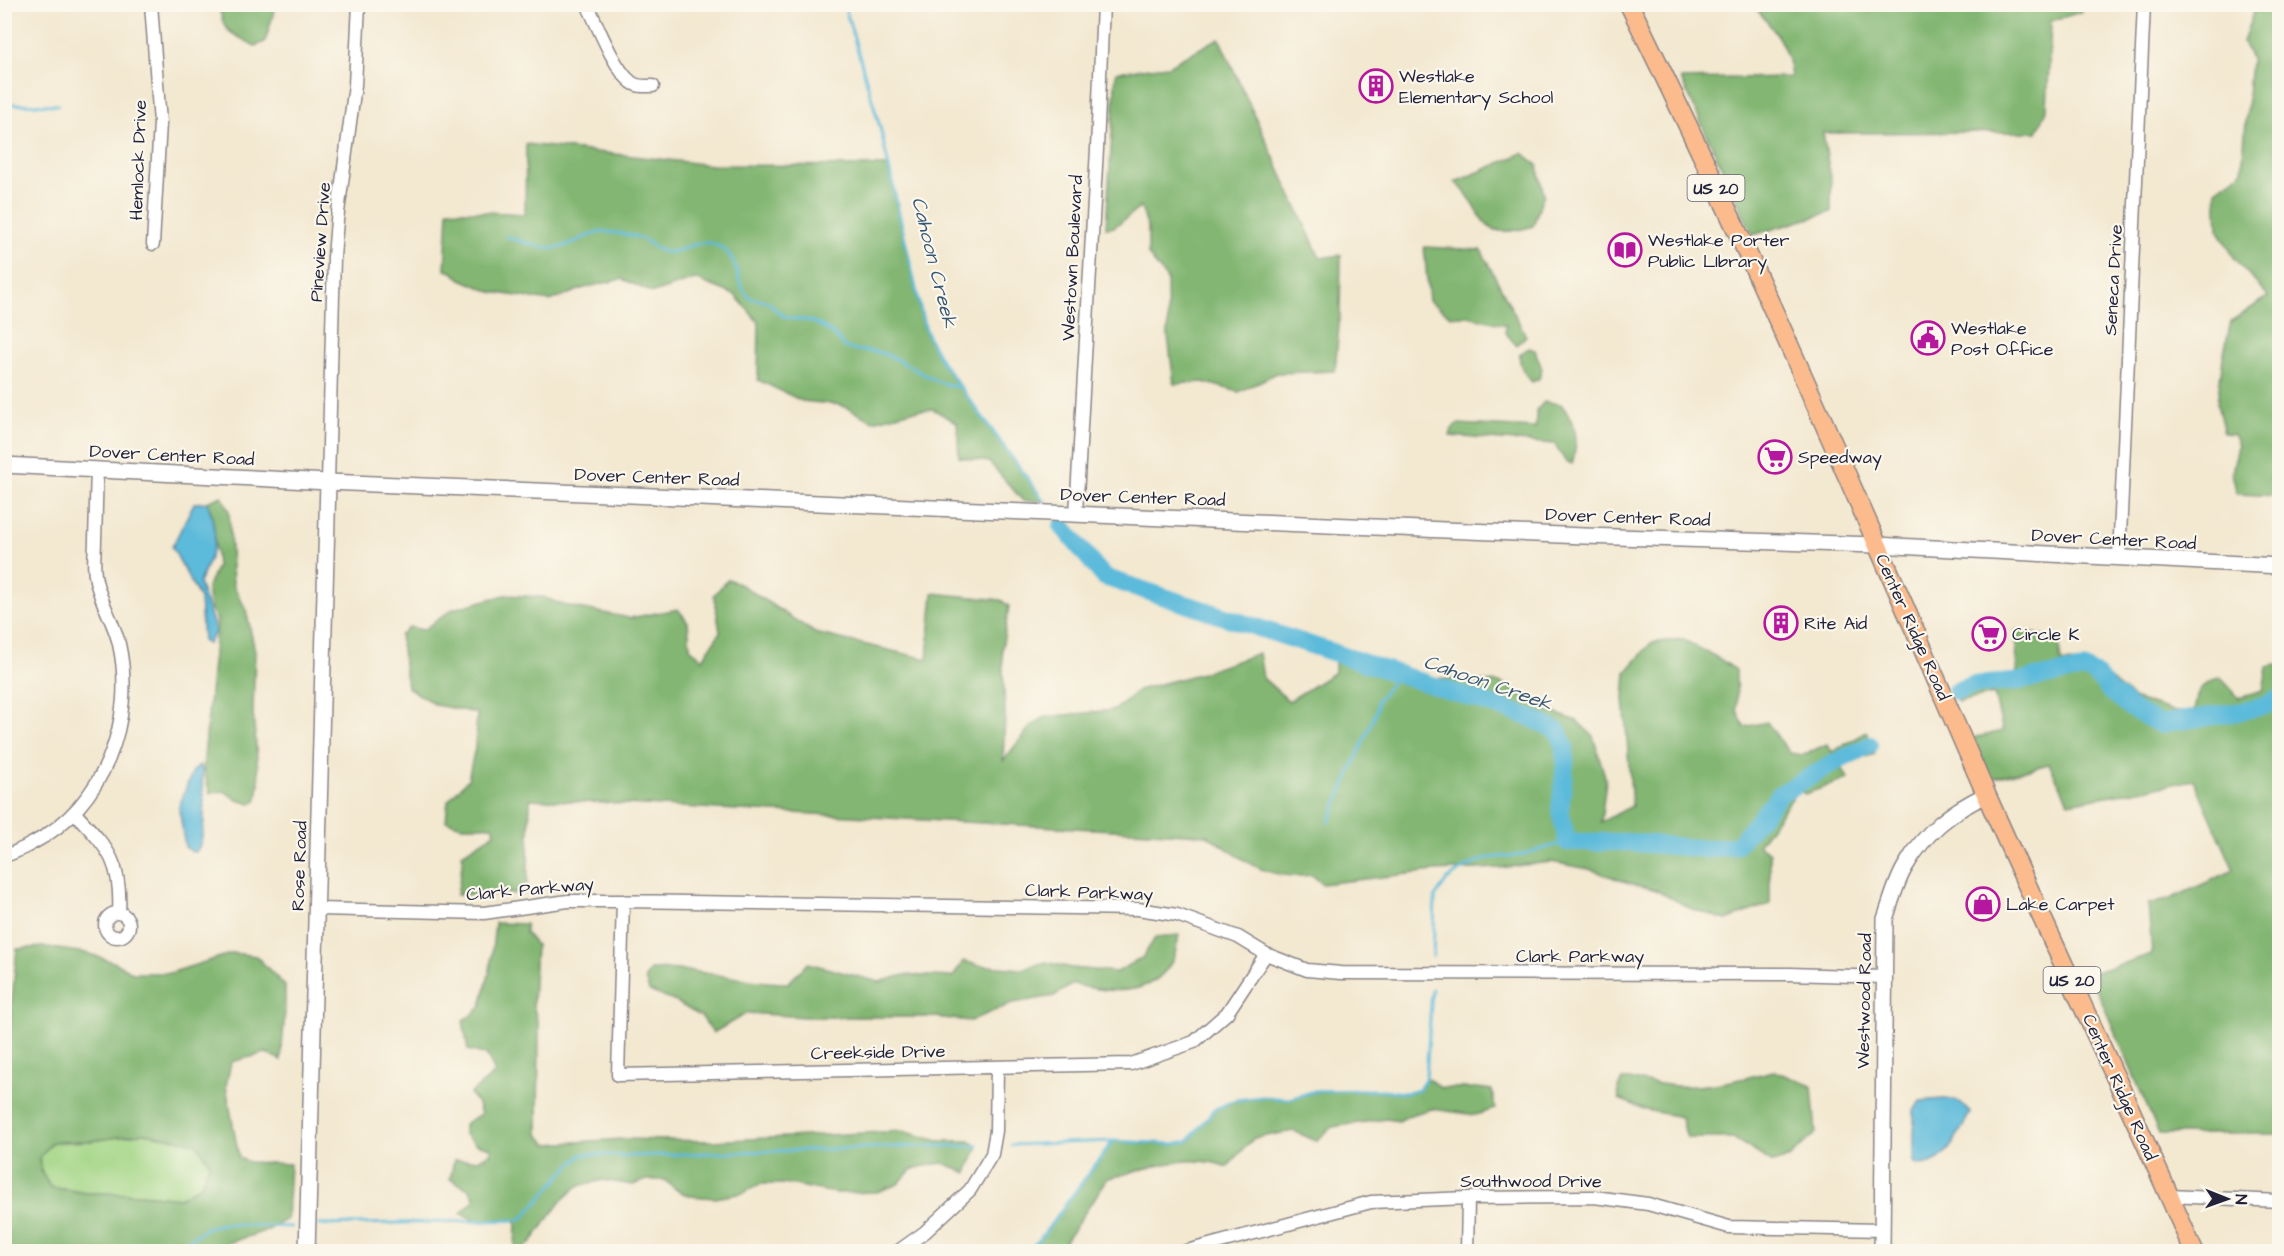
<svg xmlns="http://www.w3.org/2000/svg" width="2284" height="1256" viewBox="0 0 2284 1256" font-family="'Architects Daughter',sans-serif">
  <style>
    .green { fill: #a3d585; stroke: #627c60; stroke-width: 1.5 }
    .forest { fill: #82b672; stroke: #526c56; stroke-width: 1.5; fill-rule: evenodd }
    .water { fill: #5cbada; stroke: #3f6e8a; stroke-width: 1.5 }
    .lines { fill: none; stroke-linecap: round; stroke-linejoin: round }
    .stream { stroke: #5cbada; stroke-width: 3 }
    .river { stroke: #5cbada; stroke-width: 18 }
    .minor-casing { stroke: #8a8586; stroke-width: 15 }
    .tertiary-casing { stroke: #8a8586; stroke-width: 18 }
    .primary-casing { stroke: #8a8586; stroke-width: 21 }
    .minor { stroke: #fff; stroke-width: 12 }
    .tertiary { stroke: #fff; stroke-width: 15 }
    .primary { stroke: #fbbb8d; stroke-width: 18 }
    .labels { text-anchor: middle; stroke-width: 4.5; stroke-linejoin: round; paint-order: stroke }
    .shield { fill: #fbf7ec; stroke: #636270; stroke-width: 1.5 }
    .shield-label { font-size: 16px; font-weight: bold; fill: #22223b }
    .poi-label { font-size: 18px; fill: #22223b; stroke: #fbf7ec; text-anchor: start }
    .street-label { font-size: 18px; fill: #22223b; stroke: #fbf7ec }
    .water-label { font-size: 20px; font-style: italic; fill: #365773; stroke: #fbf7ec }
  </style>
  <rect width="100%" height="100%" fill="#fbf7ec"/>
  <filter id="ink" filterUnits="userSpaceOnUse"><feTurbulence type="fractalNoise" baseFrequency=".0167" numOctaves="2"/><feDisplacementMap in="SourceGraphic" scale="12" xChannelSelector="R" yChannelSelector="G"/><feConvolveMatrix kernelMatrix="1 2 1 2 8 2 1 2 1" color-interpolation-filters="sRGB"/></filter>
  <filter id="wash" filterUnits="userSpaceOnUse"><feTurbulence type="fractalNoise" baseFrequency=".008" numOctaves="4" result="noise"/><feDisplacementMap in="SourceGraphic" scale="24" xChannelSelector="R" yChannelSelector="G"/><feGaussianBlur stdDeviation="1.35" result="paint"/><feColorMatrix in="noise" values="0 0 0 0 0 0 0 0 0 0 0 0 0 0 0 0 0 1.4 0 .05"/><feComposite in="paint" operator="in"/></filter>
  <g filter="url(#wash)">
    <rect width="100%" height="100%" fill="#f3e8d0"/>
    <path class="green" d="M145,1133l51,10 14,20 -9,22 -21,13 -40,-4 -54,-1 -36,-6 -8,-14 -3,-14 13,-17 39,-1z"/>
    <path class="forest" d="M219,5h57l-11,37 -10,4c-24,-14 -32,-11 -36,-41z
      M1753,5h329l-1,7 -30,9 -4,89 -10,22 -214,1 8,48v31l-78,23 -72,-156 110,-2c-3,-32 -18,-49 -38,-72z
      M2258,5h22l-1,491 -42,-2 -5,-21 6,-27 -5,-12 -9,-1 -7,-29 6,-47 8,-36 37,-24 -33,-38 -17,-30 -2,-39 26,-19 9,-112 -8,-17 10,-29z
      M1219,38l101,220 21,-3 -1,59 -5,57 -58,2 -38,19 -36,-10 -29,2 -6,-48 -1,-57 -19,-24v-26l-7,-22 -27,20 -8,1 10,-156 52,-6z
      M526,144l186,21 177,1 34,155 6,18 13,23 102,139h-21l-34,-39 -30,-5 -2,-34 -24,-14 -21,2 -39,10 -32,-16 -39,-4 -44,-21 1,-57 -24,-28 -40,-16 -42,14 -31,-14 -35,8 -37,14 -59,-9 -30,-13 -9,-7 -7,-2 3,-60 77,4z
      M1523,153l14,12 7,29 -11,32c-61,19 -45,-17 -78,-44z
      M1424,247l57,3 45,86 -10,9 -11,-13 1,-7 -38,-9h-17l-22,-15z
      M1529,348l6,2 7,19 -3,10 -7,3c-8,-8 -14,-17 -12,-28z
      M1544,402l17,2c16,21 18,35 11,60l-7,-3 -10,-17 -105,-8 2,-7 5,-5 79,4v-17z
      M222,496l7,15 4,73 13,26 9,41 -2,61 6,70 -2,18 -6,4 -14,-4 -13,-9 -14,2 -7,-25 14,-148 -7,-13 -3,-19 10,-22 -5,-51 -5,-13z
      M728,579l15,7 72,47 112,26 6,-66 68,7 8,6 -7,43 3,65 -2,47 27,-34 15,-10 70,-7 23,-20 64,-17 57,-20 4,25 26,23 46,-29v-17l63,20 103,8 59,32 17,6 16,15 13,44 -5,42 31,-16 -8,-107 2,-27 25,-29 31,-4 36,19 18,12 1,40 7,17 23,-5 22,31 14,2 24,-11 5,8 35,-20 8,22 -34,11 7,14 -43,15 -7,-4 -40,55 12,8v51l-44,16 -34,-11 -36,-19 -30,-8 -37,-13 -38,-7 -52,6 -65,3 -112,13 -10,-9c-48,6 -68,-16 -105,-40l-677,-36 -3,94 -70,2 6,-36 -1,-5 33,-21 -2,-7h-31l-16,-5 2,-20 20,-22 7,-31 2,-35 -41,-8 -29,-18 -7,-52 9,-8 14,3 30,-21 52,-14 38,2 20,8 67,13 48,-9 10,13 2,26 13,11 17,-27 -6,-37z
      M2016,630l43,9 2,23 30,1 42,35 42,14h19c3,-23 5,-26 26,-35l19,21 24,-7 4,-24 12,-3v470h-120l-69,-160 62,-20 -4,-50 20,-4 66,-30 -40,-90 -125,23 -20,-39 -58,15 -18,-41 30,-7 -9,-37 -36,8 -7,-15 66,-10z
      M495,923l31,1 -1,8 11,13 -3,60 6,22 -1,107 9,10 75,-5 90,2 190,-10 37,10h30l9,5 -11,27 -24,-10 -16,2 -16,5 -13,14 -21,8 -42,1 -46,-9h-28l-18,9 -28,5 -26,-2 -14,-7 -10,-9h-18l-14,5 -30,-5 -25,6 -17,15 -29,40 -11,10h-6l1,-31 -39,2 -16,-9 14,-14 -6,-10 -19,-10 4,-19h24l13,-7v-5l-15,-4 -12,-10v-10l17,-10 -3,-10 -8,-10 25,-21 -8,-18 -19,-5 -5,-30 9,-5 9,-9 9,-36z
      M1179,935c-2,9 -3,20 -8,28 -21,35 -63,30 -98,21l-19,12 -41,7 -43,18 -36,-4h-129l-58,-4 -34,20 -11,-16 -26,-15 -27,-11 -4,-13 5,-8c46,-4 91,13 138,13l20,-20 71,19 25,-7 49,2 10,-16 15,4 43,4 25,-7 26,6 45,4 25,-14 14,-21z
      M44,947l43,6 29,10 17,10h37l63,-20 23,3 29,30v25l-4,49 -15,-7 -35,9 -5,24 13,72 10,4 41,2 -3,55 -19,11 -43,14v7h-220v-189l2,-11 10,-102zM145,1133l51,10 14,20 -9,22 -21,13 -40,-4 -54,-1 -36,-6 -8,-14 -3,-14 13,-17 39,-1z
      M1774,1071l38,15 4,47 -26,24 -17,6 -40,-25h-46l-6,-21 -35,-7 -27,-11 -1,-11 4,-8c19,-1 37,5 56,6 32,2 65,-8 96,-15z
      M1426,1077l15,11h36l15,2 3,19 -19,6 -44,-6 -22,6 -11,6 -13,-2 -54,8 -16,14 -22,-10 -40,7 -27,29c-39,-16 -80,3 -119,11l-49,73h-33l14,-12 73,-98 60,3 15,-3 27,-32 20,-9 27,-3 27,2 26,-8 56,-1 35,3 13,-3z"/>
    <path class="water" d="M207,502c14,36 7,48 -8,81 5,17 13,31 16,49l-7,12 -5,-3 -3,-42 -28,-52 22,-44z
      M199,765l3,5c0,21 7,66 -6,82h-3l-8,-5 -6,-41 13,-33z
      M1943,1099c11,0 21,4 27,14 -13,22 -22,52 -52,52l-4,-3v-51l6,-10z"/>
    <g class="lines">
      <path class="stream" d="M844,4l36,123 43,194 6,18 13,23 102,139
        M4,104l55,1
        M507,237c15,4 33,12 48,11 19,-1 34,-18 52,-16 11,1 25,2 36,7 8,4 13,12 23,13 15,2 28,-12 44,-9 33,9 22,37 38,53 5,5 11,3 17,5 7,2 10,10 17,14 9,6 21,3 31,7 7,3 17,9 23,15 3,3 5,7 9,10 11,6 24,2 36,6 28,8 48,31 79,34
        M1329,822l48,-112v-9l21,-26
        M1433,956l2,-59 12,-17 17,-12 24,-10 32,-3 47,-13
        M1011,1145l102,-4 60,3 15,-3 27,-32 20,-9 27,-3 27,2 26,-8 56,-1 35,3 13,-3 7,-13 6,-88
        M319,1225l199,-5 6,-3 44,-50 15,-13 47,2 293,-10h55
        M173,1252l33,-24 16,-4 70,3
        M1026,1252l14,-13 73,-98"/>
      <path class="river" d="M1062,526l42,51 425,140 29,14 7,16v17l-5,46 7,32h59l81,7 29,-3 44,-52 50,-29 40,-20
        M1956,691l16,-6 41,-3 72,-13 10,5 12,14 25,21 28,15 78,-12 27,-6 15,-8"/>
    </g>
  </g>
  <g filter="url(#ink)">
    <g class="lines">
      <g class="minor-casing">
        <path id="minor" d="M151,4l9,119 -7,121
          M587,4c10,20 27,64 43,77 6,6 14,5 23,5
          M328,482l6,-225 3,-37 18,-135 4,-81
          M1076,514l21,-365 6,-145
          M2119,558l25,-554
          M74,812c33,36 48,48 45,101
          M4,856c11,-3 20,-8 29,-13 71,-37 103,-123 86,-199 -5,-23 -21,-45 -24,-69 -2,-11 0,-24 0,-36 1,-23 1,-46 2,-68
          M623,901l-5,174 513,-11 63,-22 33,-29 39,-59
          M318,909l166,4 84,-12h55l515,8 39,6 61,22 28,17 41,16 34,3 449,1 94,3
          M105 925a12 12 0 1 1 24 0a12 12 0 1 1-24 0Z
          M2169,1196l111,5
          M897,1252l28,-20 45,-42 22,-36 4,-23 1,-64
          M1183,1252l188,-50 97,-4 126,-1 54,7 81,23 153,3
          M1467,1252l1,-54"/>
      </g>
      <g class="tertiary-casing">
        <path id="tertiary" d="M4,465l324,17 1256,54 292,9 404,21
          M307,1252l21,-770
          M1882,1252l3,-333c6,-17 11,-37 20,-52 20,-35 45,-55 81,-72"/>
      </g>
      <g class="primary-casing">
        <path id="primary" d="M1629,4c128,259 242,526 357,790 68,153 141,304 208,458"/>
      </g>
      <use href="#minor" class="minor"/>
      <use href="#tertiary" class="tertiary"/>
      <use href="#primary" class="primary"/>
    </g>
  </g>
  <defs>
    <g id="building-ring" transform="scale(1.725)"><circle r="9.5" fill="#fbf7ec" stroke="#b5179e" stroke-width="1.5"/><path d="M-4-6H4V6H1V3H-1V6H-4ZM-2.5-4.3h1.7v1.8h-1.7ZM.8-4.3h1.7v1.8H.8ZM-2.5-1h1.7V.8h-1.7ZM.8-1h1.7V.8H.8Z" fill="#b5179e"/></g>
    <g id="library-ring" transform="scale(1.725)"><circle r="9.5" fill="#fbf7ec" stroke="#b5179e" stroke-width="1.5"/><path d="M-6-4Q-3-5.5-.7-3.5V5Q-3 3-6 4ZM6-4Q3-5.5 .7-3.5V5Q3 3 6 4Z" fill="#b5179e"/></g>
    <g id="civic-ring" transform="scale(1.725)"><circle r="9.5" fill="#fbf7ec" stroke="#b5179e" stroke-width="1.5"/><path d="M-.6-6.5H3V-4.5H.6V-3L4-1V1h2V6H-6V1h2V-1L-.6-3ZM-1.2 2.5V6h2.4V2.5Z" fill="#b5179e"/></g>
    <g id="supermarket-ring" transform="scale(1.725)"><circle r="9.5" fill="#fbf7ec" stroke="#b5179e" stroke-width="1.5"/><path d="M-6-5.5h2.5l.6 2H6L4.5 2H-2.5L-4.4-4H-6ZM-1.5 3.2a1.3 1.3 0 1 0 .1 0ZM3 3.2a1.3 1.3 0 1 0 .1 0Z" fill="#b5179e"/></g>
    <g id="shop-ring" transform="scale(1.725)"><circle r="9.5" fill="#fbf7ec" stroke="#b5179e" stroke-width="1.5"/><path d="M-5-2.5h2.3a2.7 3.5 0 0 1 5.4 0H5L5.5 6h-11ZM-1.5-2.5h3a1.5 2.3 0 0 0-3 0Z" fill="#b5179e"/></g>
  </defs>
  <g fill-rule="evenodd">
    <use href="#building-ring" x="1376" y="86"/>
    <use href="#library-ring" x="1625" y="250"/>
    <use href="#civic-ring" x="1928" y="338"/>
    <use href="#supermarket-ring" x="1775" y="457"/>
    <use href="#building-ring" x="1781" y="623"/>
    <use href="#supermarket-ring" x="1989" y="634"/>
    <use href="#shop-ring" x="1983" y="904"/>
  </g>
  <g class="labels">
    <g class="shield">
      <rect x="1687.5" y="175" width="57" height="26" rx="4.5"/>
      <rect x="2043.5" y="967" width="57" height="26" rx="4.5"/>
    </g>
    <g class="shield-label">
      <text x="1716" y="194">US 20</text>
      <text x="2072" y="986">US 20</text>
    </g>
    <g class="poi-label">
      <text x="1399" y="82">Westlake<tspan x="1399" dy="21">Elementary School</tspan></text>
      <text x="1648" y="246">Westlake Porter<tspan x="1648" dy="21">Public LIbrary</tspan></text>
      <text x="1951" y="334">Westlake<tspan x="1951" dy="21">Post Office</tspan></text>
      <text x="1798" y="463">Speedway</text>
      <text x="1804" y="629">Rite Aid</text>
      <text x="2012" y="640">Circle K</text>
      <text x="2006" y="910">Lake Carpet</text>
    </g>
    <g class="street-label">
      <text transform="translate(138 160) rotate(-88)" y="6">Hemlock Drive</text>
      <text transform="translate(320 242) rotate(-86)" y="6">Pineview Drive</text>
      <text transform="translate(1072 258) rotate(-87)" y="6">Westown Boulevard</text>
      <text transform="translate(2113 280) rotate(-87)" y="6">Seneca Drive</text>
      <text transform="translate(172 455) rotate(3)" y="6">Dover Center Road</text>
      <text transform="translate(657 477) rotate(2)" y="6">Dover Center Road</text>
      <text transform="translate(1143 497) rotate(2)" y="6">Dover Center Road</text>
      <text transform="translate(1628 517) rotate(2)" y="6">Dover Center Road</text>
      <text transform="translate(2114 539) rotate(3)" y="6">Dover Center Road</text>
      <text transform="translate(1913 627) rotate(66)" y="6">Center Ridge Road</text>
      <text transform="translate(299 866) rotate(-88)" y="6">Rose Road</text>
      <text transform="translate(530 889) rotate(-5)" y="6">Clark Parkway</text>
      <text transform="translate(1089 892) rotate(2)" y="6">Clark Parkway</text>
      <text x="1580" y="962">Clark Parkway</text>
      <text transform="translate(1864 1001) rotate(-89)" y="6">Westwood Road</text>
      <text transform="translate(878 1052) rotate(-1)" y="6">Creekside Drive</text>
      <text transform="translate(2120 1087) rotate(66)" y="6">Center Ridge Road</text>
      <text x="1531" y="1187">Southwood Drive</text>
    </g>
    <g class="water-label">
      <text transform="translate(935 262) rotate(76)" y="7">Cahoon Creek</text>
      <text transform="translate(1488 682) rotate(19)" y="7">Cahoon Creek</text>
    </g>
  </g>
  <rect width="2284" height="1256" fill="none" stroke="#fbf7ec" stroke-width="24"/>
  <g transform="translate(2227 1199) rotate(91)" stroke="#fbf7ec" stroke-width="4.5" paint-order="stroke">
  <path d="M0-4.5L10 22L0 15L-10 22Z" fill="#22223b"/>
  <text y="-9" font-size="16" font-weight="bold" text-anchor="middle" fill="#22223b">N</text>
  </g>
</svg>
